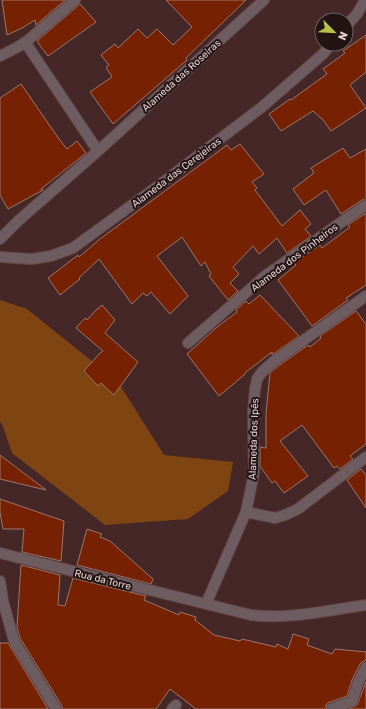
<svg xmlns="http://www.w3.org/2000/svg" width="366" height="709" viewBox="0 0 366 709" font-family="Rubik,sans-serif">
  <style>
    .green { fill: #7e4411 }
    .building { fill: #762202; stroke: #9b776c }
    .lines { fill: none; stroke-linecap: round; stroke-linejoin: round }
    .minor-casing { stroke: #634645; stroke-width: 12 }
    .minor { stroke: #6d5d61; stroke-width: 10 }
    .labels { text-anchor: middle; stroke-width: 4; stroke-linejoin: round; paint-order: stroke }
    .street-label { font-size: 10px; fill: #e6d1d0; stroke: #231414 }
  </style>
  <rect width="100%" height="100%" fill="#462727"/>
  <path class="green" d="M0,300l27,9 91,73 46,73 69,7 -5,29 -40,28 -83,6 -93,-72 -10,-29 -2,-2z"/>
  <path class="building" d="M2,0h63l-29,25 -1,-5 -13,8 -15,7z
    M166,0h80l-60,58 1,2 -74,64 -23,-32 22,-15 -6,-10 3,-2 -8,-10 14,-11 3,4 20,-19 9,9 10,-9 16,16 19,-18z
    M80,4l16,18 -48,34 -10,-13v-3z
    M366,35v37l-16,13 16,23 -35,23 -8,-11 -10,-9 -32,20 -12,-17 21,-15 1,1 36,-26 -4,-5 22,-16 -2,-2z
    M21,84l38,55 8,10 10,-8 9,12 -45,36 2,1 -35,19 -8,-14v-97z
    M240,144l24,30 -12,8 5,6 -2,2 27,36 18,-16 11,14 -6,5 6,7 -24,17 -10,-15 -18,16 -6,-8 -20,21 6,7 -9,9 8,8 -10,9 -19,-24 2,-2 -6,-12 -4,4 -19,-29 -25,19 31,40 -18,18 -19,-22 -4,4 -4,-3 -11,11 -33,-45 -20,19 1,1 -20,16 -12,-17 30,-23 1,2 21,-18 127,-94 4,5z
    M343,148l7,10 16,-9v50l-4,1 -21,14 -15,-24 -22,15 -11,-16 21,-16 -3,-5z
    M366,213v72l-20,13 2,2 -36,26 -34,-46 18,-15 -2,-2 26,-18 2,3 28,-21 -2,-2z
    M260,295l39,41 -27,19v-3l-26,20 -2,3 -25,21 -32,-42 29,-26 21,-16 -1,-2 10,-9 3,3z
    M102,305l13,15 -10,13 33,29 -24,33 -13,-12 -3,3 -14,-15 16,-18 3,-2 -27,-23 9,-10 2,2 8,-9z
    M356,311l10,13v120l-16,12 3,3 -13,10 -3,-3 -3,2 -32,-43 -22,16 28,35 -24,17 -9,-12 -3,2 -12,-17v-19l6,1v-35l4,-40 7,-6 31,-22 2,2 11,-9 -1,-2z
    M0,455l46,35 -46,-11z
    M361,469l5,6v33l-19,-28z
    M0,499l64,22 -3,40 -39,-9 2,-23h-21l-3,-17z
    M87,529l15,5 -2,3 10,4 43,38 -2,5 -74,-19z
    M21,565l39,10 -2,30 7,1 8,-28 73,18 -2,4 35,15 1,-3 16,5 -1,3 19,15 26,6 2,-2 34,8 1,-3 11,5 5,-15 16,5 -2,6 25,9 3,-5 31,3v9h-3l-3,3 -8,16 -5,16 -19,7 -2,2 -1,4h-129l-26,-20 -14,20h-94v-3l-42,-68 -3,-11z
    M0,643h8l40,66h-48z
    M366,682v27h-17l8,-4z"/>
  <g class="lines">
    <g class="minor-casing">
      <path id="minor" d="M346,26l11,-12 8,-14
        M25,42l73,109
        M0,56l16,-8 10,-6 49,-42
        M0,239l18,-18 80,-70 166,-151
        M0,257l32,2 19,-3 22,-8 93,-68 96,-73 61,-53 8,-10
        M188,343l77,-67 78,-55 23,-16
        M246,512l29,6 10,-3 13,-6 68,-52
        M0,553l251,62c38,5 77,-5 115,-10
        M0,581l3,20 11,40 42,68
        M206,604l40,-92 8,-39 -1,-61 2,-23 2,-10 5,-7 11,-10 93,-66
        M172,709l4,-4
        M331,709l21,-8 6,-18 8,-16"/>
    </g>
    <use href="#minor" class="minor"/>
  </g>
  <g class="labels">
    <g class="street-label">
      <text transform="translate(181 75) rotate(-42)" y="4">Alameda das Roseiras</text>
      <text transform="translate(176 172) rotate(-37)" y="4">Alameda das Cerejeiras</text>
      <text transform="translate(294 257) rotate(-37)" y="4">Alameda dos Pinheiros</text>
      <text transform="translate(253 439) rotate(-88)" y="4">Alameda dos Ipês</text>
      <text transform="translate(103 579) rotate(14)" y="4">Rua da Torre</text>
    </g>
  </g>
  <g transform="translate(334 32) rotate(114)"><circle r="19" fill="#231414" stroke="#71605f"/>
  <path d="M0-3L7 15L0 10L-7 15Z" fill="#b9c046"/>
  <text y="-6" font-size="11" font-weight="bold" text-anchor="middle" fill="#e6d1d0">N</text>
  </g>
</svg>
